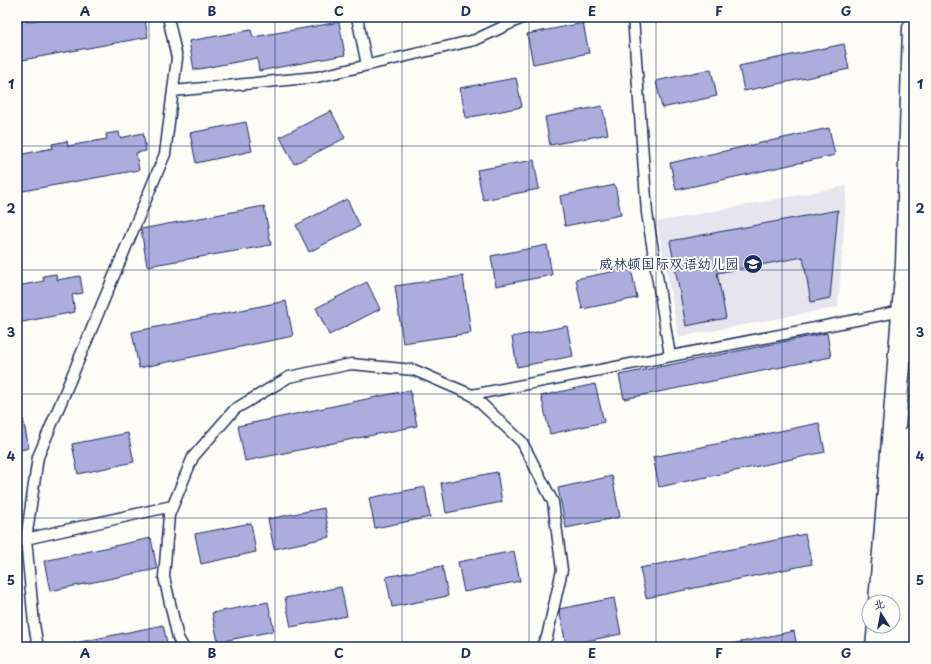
<svg xmlns="http://www.w3.org/2000/svg" width="931" height="664" viewBox="0 0 931 664" font-family="'Playpen Sans','LXGW WenKai TC',sans-serif">
  <style>
    .built { fill: #e5e4ef }
    .building { fill: #acacdd; stroke: #1b2f5e }
    .lines { fill: none; stroke-linecap: round; stroke-linejoin: round }
    .service-casing { stroke: #1b2f5e; stroke-width: 13 }
    .tertiary-casing { stroke: #1b2f5e; stroke-width: 25 }
    .service { stroke: #fdfcf7; stroke-width: 10 }
    .tertiary { stroke: #fdfcf7; stroke-width: 22 }
    .grid { fill: none; stroke: #1b2f5e; stroke-width: 1; stroke-opacity: 0.55 }
    .labels { text-anchor: middle; stroke-width: 4; stroke-linejoin: round; paint-order: stroke }
    .poi-label { font-size: 14px; fill: #1b2f5e; stroke: #fdfcf7; text-anchor: end }
    .neatline { fill: none; stroke: #1b2f5e; stroke-width: 1.5 }
    .grid-label { font-size: 13px; text-anchor: middle; font-weight: bold; fill: #1b2f5e }
  </style>
  <rect width="100%" height="100%" fill="#fdfcf7"/>
  <filter id="ink" filterUnits="userSpaceOnUse"><feTurbulence type="fractalNoise" baseFrequency=".025" numOctaves="2"/><feDisplacementMap in="SourceGraphic" scale="8" xChannelSelector="R" yChannelSelector="G"/><feConvolveMatrix kernelMatrix="1 2 1 2 8 2 1 2 1" color-interpolation-filters="sRGB"/></filter>
  <g filter="url(#ink)">
    <path class="built" d="M847,186l-9,121 -159,30 -22,-115z"/>
    <path class="building" d="M53,17h102v1l-10,2 3,17 -131,24v-42l9,-1 1,4z
      M339,22l6,33 -86,16 -2,-13 -63,12 -5,-29 62,-11 2,7z
      M583,23l6,30 -56,11 -6,-30z
      M844,44l5,25 -105,22 -5,-25z
      M711,69l6,27 -55,12 -6,-27z
      M516,78l6,29 -56,11 -6,-30z
      M602,106l6,28 -58,11 -5,-28z
      M331,111l14,27 -51,26 -14,-27z
      M246,122l6,29 -56,12 -6,-30z
      M829,128l6,27 -159,35 -6,-27z
      M119,132l1,6 23,-5 3,18 -10,2 3,17 -122,22v-41l1,4 35,-7 -1,-4 15,-3 1,5 39,-7 -1,-5z
      M534,160l5,29 -56,11 -6,-30z
      M615,185l6,30 -56,11 -5,-30z
      M347,199l13,27 -51,26 -13,-27z
      M264,206l7,39 -124,21 -6,-37z
      M838,210l-8,88 -19,4 -8,-45 -86,16 9,45 -40,8 -16,-85z
      M547,245l5,30 -56,11 -5,-30z
      M631,268l6,30 -55,11 -6,-30z
      M56,274l1,6 23,-4 3,17 -11,2 3,17 -58,11v-37l27,-5 -1,-5z
      M463,276l8,57 -68,10 -8,-57z
      M367,282l13,27 -51,26 -13,-27z
      M286,301l7,35 -154,32 -7,-36z
      M567,326l6,30 -56,11 -5,-30z
      M827,333l4,24 -207,42 -5,-24z
      M595,384l9,38 -54,12 -9,-38z
      M410,390l7,36 -172,35 -7,-35z
      M23,419l6,29 -12,3v-31z
      M819,423l6,29 -166,35 -6,-30z
      M128,433l6,29 -56,12 -6,-30z
      M497,472l5,30 -56,11 -5,-30z
      M612,476l8,41 -54,11 -8,-40z
      M425,487l5,30 -55,11 -6,-30z
      M324,508l6,29 -56,12 -6,-30z
      M251,523l5,29 -55,12 -6,-30z
      M805,534l7,30 -166,34 -6,-30z
      M151,538l6,31 -107,22 -6,-30z
      M514,551l6,30 -56,11 -6,-30z
      M442,566l6,30 -56,11 -6,-30z
      M341,587l6,29 -56,11 -6,-29z
      M614,598l7,36 -55,11 -7,-36z
      M268,602l6,29 -56,11 -6,-29z
      M163,625l5,22h-112z
      M794,631l3,16h-80z"/>
    <g class="lines">
      <g class="service-casing">
        <path id="service" d="M357,17l10,48
          M633,17l14,196 23,143
          M173,91l144,-14 158,-37 49,-23
          M472,395l430,-84
          M17,541l155,-35
          M38,647l-4,-23 -8,-85 12,-82 127,-303 12,-96 -9,-41
          M183,647l-5,-9 -14,-61 5,-62 24,-58 42,-48 54,-32 62,-13 63,6 58,25 50,47 31,60 9,68 -15,67 -6,10"/>
      </g>
      <g class="tertiary-casing">
        <path id="tertiary" d="M880,602l27,-338 7,-236
          M877,647l2,-21
          M899,647l15,-211"/>
      </g>
      <use href="#service" class="service"/>
      <use href="#tertiary" class="tertiary"/>
    </g>
  </g>
  <path class="grid" d="M149,17v630M275,17v630M402,17v630M529,17v630M656,17v630M782,17v630M17,146h897M17,270h897M17,394h897M17,518h897"/>
  <defs>
    <g id="school-disc" transform="scale(1)"><circle r="9.5" fill="#1b2f5e" stroke="#fdfcf7"/><path d="M0-5L7-2L0 1L-7-2ZM-4 1L0 2.5L4 1V4Q0 6-4 4Z" fill="#fff"/></g>
  </defs>
  <g fill-rule="evenodd">
    <use href="#school-disc" x="753" y="264"/>
  </g>
  <g class="labels">
    <g class="poi-label">
      <text x="739" y="269">威林顿国际双语幼儿园</text>
    </g>
  </g>
  <rect width="931" height="664" fill="none" stroke="#fdfcf7" stroke-width="44"/>
  <g transform="translate(881 614) rotate(349)"><circle r="19" fill="#fdfcf7" stroke="#a3aaba"/>
  <path d="M0-3L7 15L0 10L-7 15Z" fill="#1b2f5e"/>
  <text y="-6" font-size="11" font-weight="bold" text-anchor="middle" fill="#1b2f5e">北</text>
  </g>
  <rect x="22" y="22" width="887" height="620" class="neatline"/>
  <g class="grid-label">
    <text x="85" y="16">A</text>
    <text x="212" y="16">B</text>
    <text x="339" y="16">C</text>
    <text x="466" y="16">D</text>
    <text x="592" y="16">E</text>
    <text x="719" y="16">F</text>
    <text x="846" y="16">G</text>
    <text x="11" y="89">1</text>
    <text x="920" y="89">1</text>
    <text x="11" y="213">2</text>
    <text x="920" y="213">2</text>
    <text x="11" y="337">3</text>
    <text x="920" y="337">3</text>
    <text x="11" y="461">4</text>
    <text x="920" y="461">4</text>
    <text x="11" y="585">5</text>
    <text x="920" y="585">5</text>
    <text x="85" y="658">A</text>
    <text x="212" y="658">B</text>
    <text x="339" y="658">C</text>
    <text x="466" y="658">D</text>
    <text x="592" y="658">E</text>
    <text x="719" y="658">F</text>
    <text x="846" y="658">G</text>
  </g>
</svg>
